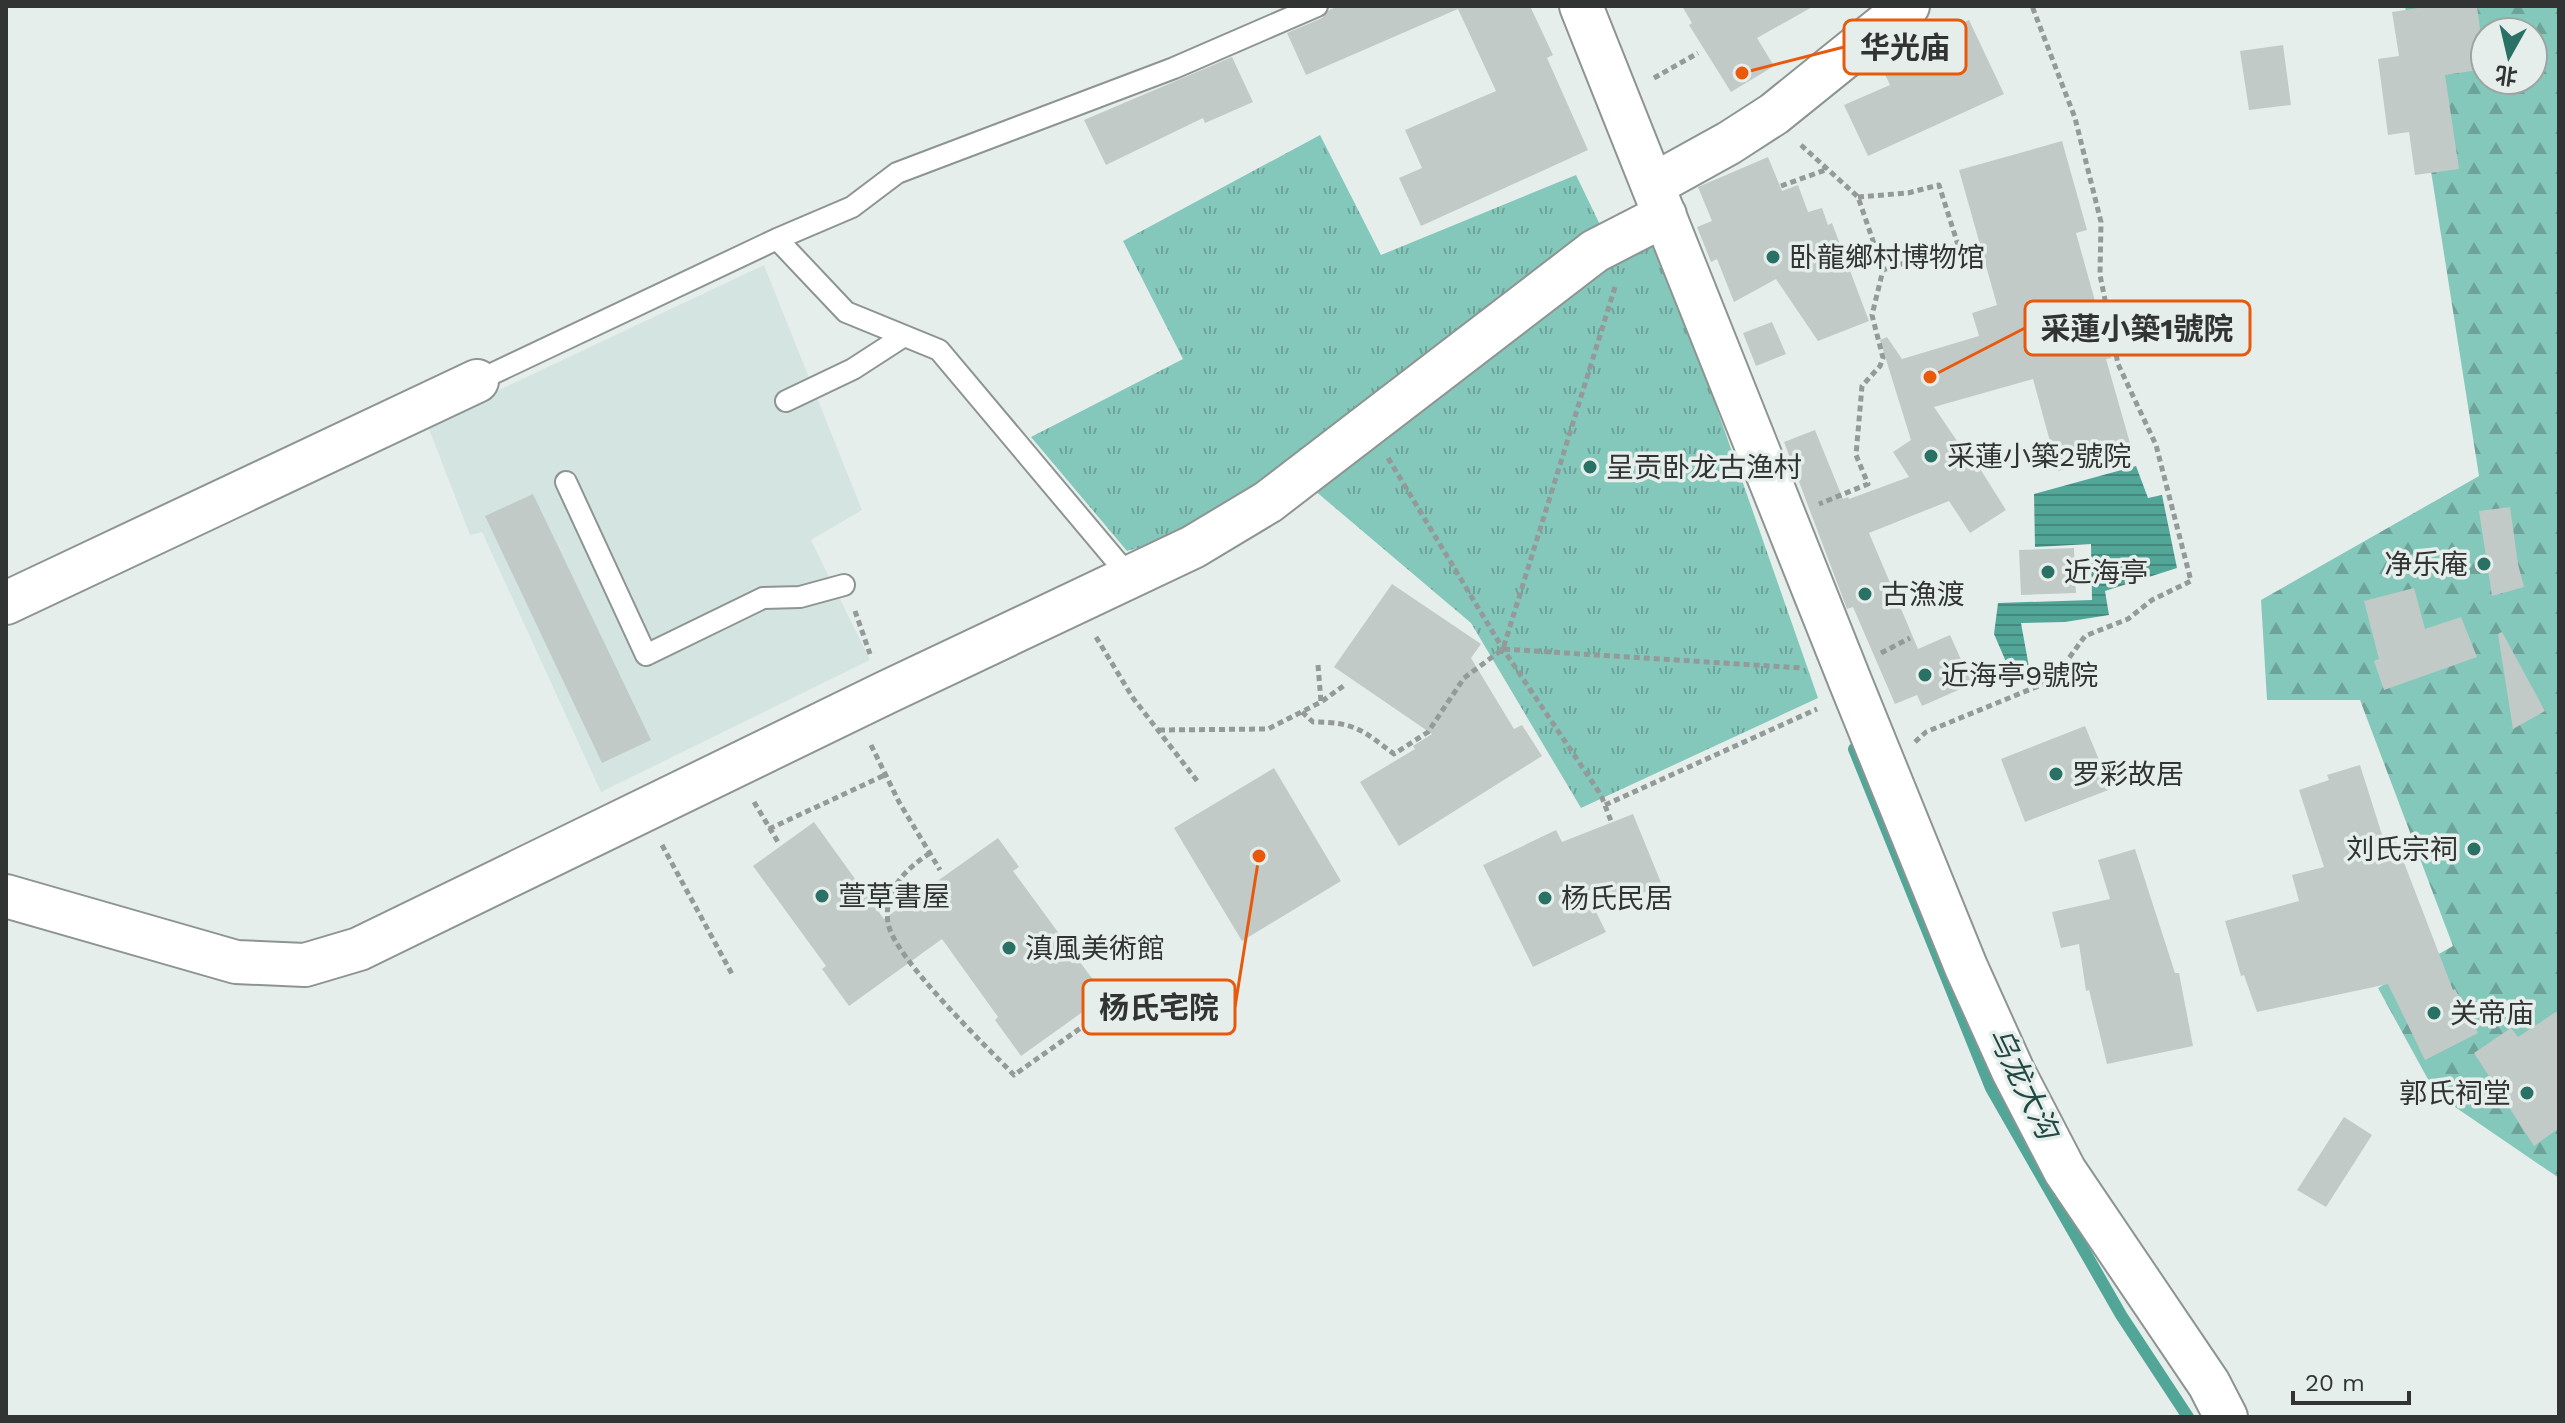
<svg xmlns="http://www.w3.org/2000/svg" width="2565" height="1423" viewBox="0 0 2565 1423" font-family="'Work Sans','Noto Sans SC',sans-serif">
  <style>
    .built { fill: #d4e5e1 }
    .grass { fill: url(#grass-tufts) }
    .forest { fill: url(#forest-firs); fill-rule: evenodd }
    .water { fill: url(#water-rules) }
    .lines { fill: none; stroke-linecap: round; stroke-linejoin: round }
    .stream { stroke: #52a698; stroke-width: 12 }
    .building { fill: #c2cac8 }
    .lane-casing { stroke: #8d9492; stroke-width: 24 }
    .street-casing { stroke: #8d9492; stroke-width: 46 }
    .path { stroke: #949a99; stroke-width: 5; stroke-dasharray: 6 4; stroke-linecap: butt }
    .lane { stroke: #fff; stroke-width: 20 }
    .street { stroke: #fff; stroke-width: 42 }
    .poi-dot { fill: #297065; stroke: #e6eeec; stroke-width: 3 }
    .labels { text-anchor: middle; stroke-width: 7; stroke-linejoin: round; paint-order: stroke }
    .poi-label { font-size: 28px; fill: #313433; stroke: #e6eeec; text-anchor: start }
    .water-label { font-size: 30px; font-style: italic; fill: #214842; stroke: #e6eeec }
    .leader { fill: none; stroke: #e8590c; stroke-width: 3 }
    .callout-dot { fill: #e8590c; stroke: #e6eeec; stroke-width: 3 }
    .callout { fill: #e6eeec; stroke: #e8590c; stroke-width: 3 }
    .callout-label { font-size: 30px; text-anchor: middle; font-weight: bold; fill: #313433 }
  </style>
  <defs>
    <pattern id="grass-tufts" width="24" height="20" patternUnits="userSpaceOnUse" patternTransform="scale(2)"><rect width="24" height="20" fill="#84c8bb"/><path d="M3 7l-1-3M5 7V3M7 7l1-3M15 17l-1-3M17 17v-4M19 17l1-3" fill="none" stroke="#6da399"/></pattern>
    <pattern id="forest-firs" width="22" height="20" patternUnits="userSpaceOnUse" patternTransform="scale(2)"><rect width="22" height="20" fill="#84c8bb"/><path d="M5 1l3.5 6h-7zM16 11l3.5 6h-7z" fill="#6da399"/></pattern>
    <pattern id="water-rules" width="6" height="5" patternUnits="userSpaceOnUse" patternTransform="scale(2)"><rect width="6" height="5" fill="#52a698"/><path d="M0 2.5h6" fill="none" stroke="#45887d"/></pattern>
  </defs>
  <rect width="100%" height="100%" fill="#e6eeec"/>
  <path class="built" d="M764,265l98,245 -51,30 59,120 -269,132 -119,-260 -12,3 -43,-111z"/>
  <path class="grass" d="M1320,135l61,120 195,-80 28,58 -411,299 -66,19 -96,-114 152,-78 -60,-118z
    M1656,234l162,464 -237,110 -110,-185 -164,-139 262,-194z"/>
  <path class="forest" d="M2405,6h154v1172l-123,-84 -58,-106 75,-42 -93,-246h-93l-6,-100 218,-124zM2485,32h48v48h-48z"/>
  <path class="water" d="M2136,466l12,32 14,-3 15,73 -72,23 4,24 -44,7 -44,1 8,44 -19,4 -16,-37 4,-31 94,-3 -1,-56 -56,3 -1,-53z"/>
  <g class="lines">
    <path class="stream" d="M1854,749l137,339 130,227 67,102"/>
  </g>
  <path class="building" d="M1339,6h191l23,49 -6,3 41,92 -167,76 -22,-48 23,-10 -17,-38 91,-39 -38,-82 -152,66 -19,-42 35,-15 7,-8z
    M1682,6h132l-57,32 17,28 -43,26 -42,-67 3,-2z
    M2432,6h45l8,63 -40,6 14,94 -44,6 -6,-43 -21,3 -10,-76 21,-3 -7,-44z
    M1969,20l35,74 -136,62 -24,-51 46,-20 -11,-23z
    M2283,45l8,60 -42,5 -9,-59z
    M1232,57l21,45 -48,21 -2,-5 -97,47 -22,-45z
    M2062,141l25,89 -11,3 35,125 -5,1 26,91 -74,21 -25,-92 -99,28 40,59 3,-2 29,46 -36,23 -21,-32 -80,32 49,116 32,-14 22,49 -50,22 -5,-11 -22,9 -42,-97 -6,2 -63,-167 31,-12 28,69 5,-2 1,2 60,-22 -16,-25 18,-12 -31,-100 7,-3 15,22 77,-23 -7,-23 25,-8 -38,-135z
    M1768,157l14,34 16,-6 10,27 14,-4 6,17 4,-2 37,98 -51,20 -42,-62 -42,23 -17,-43 -6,3 -14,-35 15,-6 -14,-34z
    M1772,322l14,32 -30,12 -13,-33z
    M533,494l118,246 -49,23 -117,-247z
    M2510,507l8,57 6,23 -32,9 -13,-85z
    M2074,548l2,45 -55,2 -2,-45z
    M1392,584l89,60 -10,14 43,71 8,-4 20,31 -143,90 -39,-64 55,-33 -2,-3 19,-12 -98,-67z
    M2414,588l11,41 36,-12 16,40 -93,33 -10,-29 5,-2 -15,-58z
    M2502,632l43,79 -32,18 -15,-95z
    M2085,726l26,63 -86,33 -24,-63z
    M2360,765l23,73 10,-4 60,156 2,-1 23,44 -53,27 -37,-76 -131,28 -13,-37 -3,1 -16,-55 74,-20 -7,-26 32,-8 -25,-77 30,-10 -2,-5z
    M1274,768l67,113 -99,60 -68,-113z
    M1633,814l29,71 -66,27 10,20 -73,35 -50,-102 73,-35 6,12z
    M814,822l70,97 114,-81 21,29 -6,4 92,125 -84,60 -26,-36 3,-3 -56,-78 -93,67 -27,-37 4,-3 -73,-100z
    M2135,849l40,124h4l14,73 -86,18 -18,-74 -3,1 -7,-47 -18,4 -9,-36 58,-13 -12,-39z
    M2559,1010v118l-25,18 -60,-93 37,-25 7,9z
    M2344,1117l28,18 -46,72 -29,-17z"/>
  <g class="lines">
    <g class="lane-casing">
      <path id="lane" d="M777,239l69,73 93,38 190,226
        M477,381l300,-142 75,-32 45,-34 277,-105 143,-62
        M786,401l67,-32 51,-33
        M566,482l80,173 117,-57 37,-1 44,-12"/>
    </g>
    <g class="street-casing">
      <path id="street" d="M1581,6l269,675 116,286 47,104 52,100 144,213 17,33
        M1653,185l76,-42 45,-29 134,-108
        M6,603l471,-222
        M6,896l230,66 69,3 54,-16 528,-257 306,-145 75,-45 327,-251 70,-36"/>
    </g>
    <path class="path" d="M1654,78l44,-25
      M1801,145l57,52 25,73 -11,45 11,43 -3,8 -18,20 -6,69 12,29 -49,20
      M1781,186l47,-17
      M1858,197l50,-4 31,-8 19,60 -75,25
      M1615,287l-112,362 299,19
      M1388,458l115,191 98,146 10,26
      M855,611l15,43
      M1096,637l37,61 65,84
      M1881,653l29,-15
      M1318,665l3,37
      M1302,712l11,10c42,0 49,8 81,32l34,-22 36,-54 39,-29
      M1159,730l109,-1 53,-27 25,-18
      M1915,742l11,-10 127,-52 32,-44 43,-17 24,-19 39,-19 -35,-136 -38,-81 -18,-89 1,-53 -26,-104 -43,-112
      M871,745l28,57 41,68
      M754,802l24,40
      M1605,805l212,-96
      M769,829l116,-54
      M662,845l70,129
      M930,853c-24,16 -47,37 -42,70 6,35 98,123 126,152l95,-67"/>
    <use href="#lane" class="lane"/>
    <use href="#street" class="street"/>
  </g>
  <g class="poi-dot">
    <circle cx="1773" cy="257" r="8"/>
    <circle cx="1931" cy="456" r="8"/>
    <circle cx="1590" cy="467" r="8"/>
    <circle cx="2484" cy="564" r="8"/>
    <circle cx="2048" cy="572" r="8"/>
    <circle cx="1865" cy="594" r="8"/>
    <circle cx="1925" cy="675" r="8"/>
    <circle cx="2056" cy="774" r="8"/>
    <circle cx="2474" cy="849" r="8"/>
    <circle cx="822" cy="896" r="8"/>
    <circle cx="1545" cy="898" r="8"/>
    <circle cx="1009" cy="948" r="8"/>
    <circle cx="2434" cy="1013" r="8"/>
    <circle cx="2527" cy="1093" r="8"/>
  </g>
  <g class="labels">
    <g class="poi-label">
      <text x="1789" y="267">卧龍鄉村博物馆</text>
      <text x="1947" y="466">采蓮小築2號院</text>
      <text x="1606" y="477">呈贡卧龙古渔村</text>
      <text x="2468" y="574" text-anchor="end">净乐庵</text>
      <text x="2064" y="582">近海亭</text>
      <text x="1881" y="604">古漁渡</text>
      <text x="1941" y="685">近海亭9號院</text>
      <text x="2072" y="784">罗彩故居</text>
      <text x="2458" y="859" text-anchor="end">刘氏宗祠</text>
      <text x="838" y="906">萱草書屋</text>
      <text x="1561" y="908">杨氏民居</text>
      <text x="1025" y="958">滇風美術館</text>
      <text x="2450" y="1023">关帝庙</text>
      <text x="2511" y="1103" text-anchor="end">郭氏祠堂</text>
    </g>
    <g class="water-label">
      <text transform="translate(2023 1083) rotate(64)" y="10">乌龙大沟</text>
    </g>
  </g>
  <path class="leader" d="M1742 73L1844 47M1930 377L2025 328M1259 856L1235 1007"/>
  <g class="callout-dot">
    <circle cx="1742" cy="73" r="8"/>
    <circle cx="1930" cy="377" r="8"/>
    <circle cx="1259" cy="856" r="8"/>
  </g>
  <g class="callout">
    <rect x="1844" y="20" width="122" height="54" rx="8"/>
    <rect x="2025" y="301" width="225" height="54" rx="8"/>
    <rect x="1083" y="980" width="152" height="54" rx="8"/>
  </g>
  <g class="callout-label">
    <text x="1905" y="58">华光庙</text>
    <text x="2137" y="339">采蓮小築1號院</text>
    <text x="1159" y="1018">杨氏宅院</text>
  </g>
  <rect width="2565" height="1423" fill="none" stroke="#313433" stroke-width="16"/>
  <g transform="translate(2509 56) rotate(188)"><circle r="38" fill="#e6eeec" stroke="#9ea4a2" stroke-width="2"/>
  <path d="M0-6L14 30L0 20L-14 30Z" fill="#297065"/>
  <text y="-12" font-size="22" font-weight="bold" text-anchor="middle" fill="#313433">北</text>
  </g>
  <path d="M2293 1391v12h116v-12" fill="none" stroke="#313433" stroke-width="4"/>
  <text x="2305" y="1391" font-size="24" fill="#313433" stroke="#e6eeec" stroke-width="6" paint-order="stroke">20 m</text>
</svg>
